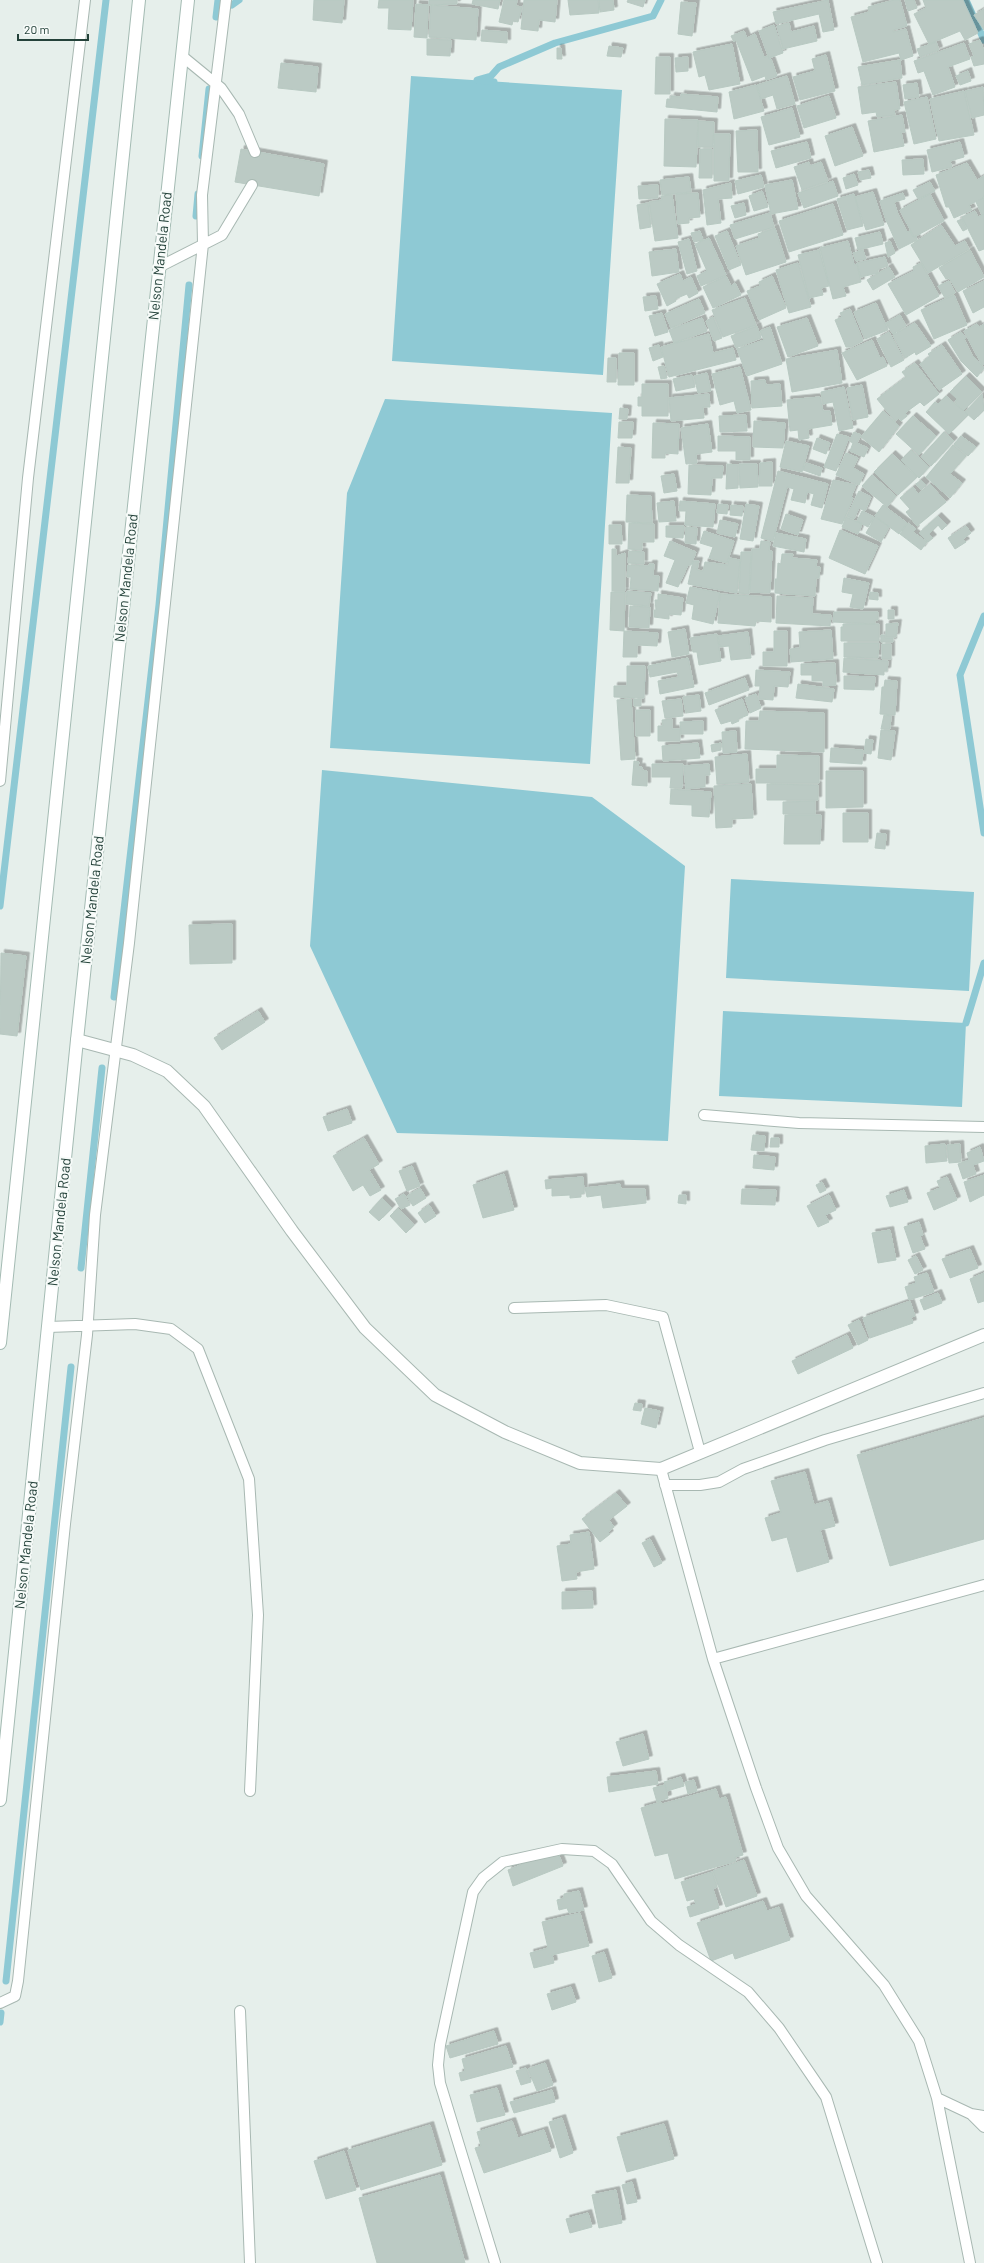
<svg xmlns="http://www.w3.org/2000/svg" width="984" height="2263" viewBox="0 0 984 2263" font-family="Barlow,sans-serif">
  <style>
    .water { fill: #8ec9d4 }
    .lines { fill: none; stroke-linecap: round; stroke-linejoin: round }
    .stream { stroke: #8ec9d4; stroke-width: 7 }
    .building { fill: #bbcac4; stroke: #b8c9c2; filter: url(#shadow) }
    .lane-casing { stroke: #a8b8b2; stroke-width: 12 }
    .street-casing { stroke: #a8b8b2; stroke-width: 14 }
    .secondary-casing { stroke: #a4bbb3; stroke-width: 14 }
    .lane { stroke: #fff; stroke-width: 10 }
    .street { stroke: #fff; stroke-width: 12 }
    .secondary { stroke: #fff; stroke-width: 12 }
    .labels { text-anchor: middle; stroke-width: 4; stroke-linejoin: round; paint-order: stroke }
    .street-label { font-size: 14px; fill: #24423a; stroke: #f7fbf9 }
  </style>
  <defs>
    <filter id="shadow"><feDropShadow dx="3.5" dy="-3.5" stdDeviation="0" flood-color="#0004"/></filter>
  </defs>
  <rect width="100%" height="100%" fill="#e6efeb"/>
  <path class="water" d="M411,76l211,14 -19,285 -211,-14z
    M385,399l227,14 -22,351 -260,-16 17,-255z
    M322,770l270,27 93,69 -17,275 -271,-8 -87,-187z
    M731,879l243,13 -5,99 -243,-13z
    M723,1011l243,12 -4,84 -243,-11z"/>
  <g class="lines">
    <path class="stream" d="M966,0l18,40
      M232,5l7,-5
      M216,17l2,-17
      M494,82l-17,-2 14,-4 8,-9 56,-24 98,-27 8,-16
      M202,156l7,-67
      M196,216l2,-22
      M984,616l-24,59 24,158
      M0,906l106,-906
      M114,997l45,-392 30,-320
      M966,1023l18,-60
      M81,1268l21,-200
      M6,1981l65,-614
      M0,2022l1,-9"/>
  </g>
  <path class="building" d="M314,0h30l-2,23 -29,-3z
    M379,0h34l-2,30 -23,-1 1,-21h-11z
    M429,0h28v4l-28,1z
    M473,0h27l-2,9 -26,-5z
    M504,0h13l-1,6 6,1 -4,15 -5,-1 -1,4 -13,-3z
    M524,0h33l-2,22 -16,-2 -1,11 -17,-2z
    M568,0h30l1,13 -29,2z
    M599,0h14l1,10 -14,2z
    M628,0h17l-2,7 -16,-5z
    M828,0l6,30 -11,2 -4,-18 -43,10 -3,-12z
    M894,0h6l7,26 -14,4v2l13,-3 7,27 -12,4 -2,-7 -36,9 -12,-45 18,-5 -1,-5z
    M905,0h9l3,8 -9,3z
    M923,0h40l15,33 -13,7 -5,-9 -31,13 -15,-30 12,-6z
    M681,2l15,1 -4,33 -14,-2z
    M416,4l12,1 -1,33 -13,-1z
    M431,5l47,4 -2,31 -47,-3z
    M984,9v21l-10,-15z
    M789,23l2,9 23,-6 3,15 -34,8 -6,-23z
    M774,25l9,28 -14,5 -10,-27z
    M482,30l25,2v11l-26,-2z
    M744,31l3,7 8,-4 9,23 4,-1 1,3h2l6,17 -11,4 -1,-4 -13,5 -16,-41 -2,2 -3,-6z
    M427,39l24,1 -1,16 -23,-1z
    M980,40l4,11v13l-10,2 -3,-9 3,-1 -5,-12z
    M936,42l3,8 -19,7 -3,-8z
    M964,43l6,16 -22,8 7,20 -22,8 -9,-24 -6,2 -4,-12z
    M732,44l8,40 -31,6 -4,-15 -6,2 -6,-25z
    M609,46l14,2 -2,9 -14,-1z
    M557,48h4l1,11h-5z
    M826,55l9,36 -35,9 -7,-23 22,-6 -3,-12z
    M656,57h14v37h-15z
    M688,57v14l-12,1 -1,-14z
    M900,60l2,18 -40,7 -4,-18z
    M281,63l37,4 -2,25 -38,-4z
    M968,71l3,10 -11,4 -4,-9z
    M787,76l8,28 -18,5 -4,-14 -12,4 -4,-14z
    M896,82l4,27 -6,1 1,5 -18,2 -1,-5 -14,2 -4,-27z
    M917,83l2,14 -14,2 -2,-14z
    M756,85l8,26 -30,8 -5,-27z
    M983,87l1,28 -12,3 -7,-27z
    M964,91l10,44 -35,6 -9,-42z
    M681,94l37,3 -1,15 -51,-5 1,-8h4v-3l10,1z
    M829,96l7,22 -32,10 -7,-22z
    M927,97l9,42 -22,5 -10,-42z
    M792,108l8,29 -31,8 -8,-28z
    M902,115l3,17h-4l3,14 -30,6 -6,-31z
    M665,119l33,1 -2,47 -32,-1z
    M698,121l16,1 -1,25h-15z
    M852,127l11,29 -28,10 -10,-30z
    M757,130l1,42h-20l-2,-41z
    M714,134h16l-1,47h-15z
    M807,142l4,16 -35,10 -5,-17z
    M960,142l4,15 -14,4 2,6 -20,5 -5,-22z
    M241,149l83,15 -5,32 -84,-14z
    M700,149h12v29h-13z
    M923,159l1,15 -21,1 -1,-15z
    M809,162l1,4 11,-4 7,19 -26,9 -8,-23z
    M967,163l10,17 7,-4v19l-1,3 -14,7 3,5 -18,8 -5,-11h-3l-10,-32z
    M869,170l2,8 -11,2 -2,-8z
    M854,174l4,11 -12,4 -3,-11z
    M761,175l3,12 -26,7 -3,-13z
    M689,177l2,15 -29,3 -2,-15z
    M792,180l6,29 -27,5 -6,-29z
    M833,181l5,15 -34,12 -6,-15z
    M930,182l5,9 -17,8 -5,-9z
    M731,183l1,15 -14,1 3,24 -14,2 -4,-35z
    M658,185v13l-19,1 -1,-13z
    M762,191l6,16 -14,4 -5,-15z
    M873,192l11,33 -18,5 -11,-33z
    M698,193l2,24 -11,1v5l-11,1 -2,-30z
    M903,193l2,6 -11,3 4,12 9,18 3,-1 3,6 3,-1 1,4 -18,9 -13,-29 -6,-19z
    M854,194l9,32 -16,4 -10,-31z
    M930,194l14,27 -30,16 -14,-27z
    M672,195l6,43 -23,3 -6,-39 13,-2 -1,-4z
    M984,198v16l-2,1 -6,-13z
    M648,203l3,24 -11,2 -3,-24z
    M744,203l2,12 -11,3 -4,-12z
    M833,204l10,31 -54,17 -10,-31z
    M975,211l3,6 6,-3v35l-5,2 -17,-34z
    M770,213l4,14 -39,12 -5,-14z
    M962,219l5,10 -4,2 -6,-10z
    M941,225l14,21 10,-5 4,8 -41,24 -17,-28z
    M775,228l11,34 -40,13 -10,-29 23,-8 -1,-4z
    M700,231l3,9 -9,2 -3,-9z
    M727,231l14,34 -12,5 -14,-34z
    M880,232l3,12 -25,6 -3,-12z
    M709,238l17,37 -25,11 -4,-10 10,-5 -12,-27z
    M689,239l8,32 -10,3 -9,-32z
    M848,241l6,24 3,-1 4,18 -18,5 3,9 -13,3 -13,-51z
    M890,241l5,12 -7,4 -3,-14z
    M676,249l3,23 -27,4 -3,-24z
    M819,250l10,36 -8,2 2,7 -14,3 -11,-43z
    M863,250l3,9 -10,2 -3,-8z
    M970,250l14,27 -26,15 -9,-14 -3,1 -7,-11z
    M885,257l3,9 -10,3v4l-17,4 -4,-14z
    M798,263l13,44 -22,6 -13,-43z
    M921,263l18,33 -33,19 -18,-31 26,-13 -1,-4z
    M889,267l6,10 -22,13 -6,-10z
    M680,274l3,7 8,-4 7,16 -9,5 -2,-4 -12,5 1,2 -9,5 -10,-22z
    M726,276l5,10 4,-3 6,12 -28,13 -10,-21z
    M772,276l14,32 -27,12 -12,-29 13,-5 -1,-4z
    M949,281l6,12 -10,5 -7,-12z
    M984,281v26l-11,6 -10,-22z
    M954,295l13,30 -33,14 -13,-29z
    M656,296l2,13 -13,2 -2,-14z
    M745,298l11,27 -33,12 -11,-27z
    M699,299l6,14 -34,15 -6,-14z
    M876,303l12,27 -23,9 -11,-27z
    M850,309l13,32 -12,6h-5l-11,-27 7,-3 -2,-4z
    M662,313l6,19 -13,4 -6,-20z
    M900,315l6,11 -13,8 -7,-11z
    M713,317l9,21 -8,3 -8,-20z
    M702,318l5,13 -33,12 -5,-13z
    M807,318l11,28 -30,11 -11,-30z
    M915,323l16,23 -15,9 -1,-3 -10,6 -12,-23z
    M977,324l2,3 5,-3v40l-2,1 -18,-34z
    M757,326l4,12 -25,10 -5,-12z
    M770,327l12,37 -35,12 -10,-27 27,-9 -4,-9z
    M889,332l15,28 -13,7 -14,-28z
    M961,332l5,6 -2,1 8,16 12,13 -7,9 -16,-16 -13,-21z
    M709,334l4,19 20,-5 3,12 -67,17 -8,-30z
    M872,340l8,18 3,-1 4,9 -30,14 -15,-27z
    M659,345l4,12 -10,4 -4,-13z
    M942,345l20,29 -23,16 -19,-26 10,-8 -2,-2z
    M837,350l5,33 -50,9 -6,-33z
    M619,353h15v32h-16z
    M608,358h8v24h-9z
    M915,363l24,31 -15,12 -4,-4 -15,11 2,3 -6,5 -2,-3 -4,3 -18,-22 29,-22 -4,-5z
    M664,366l3,12 -6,1 -3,-12z
    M740,367l11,43 -14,3 -3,-12 -14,4 -8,-31z
    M707,373l4,18 -13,2 -4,-17z
    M692,375l3,12 -19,4 -3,-12z
    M966,376l16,16 -19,19 -8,-9 2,-3 -7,-7z
    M765,380l1,5 14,-1 2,22 -30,2 -1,-27z
    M642,384h26v32h-26v-10h-4v-9h4z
    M862,385l6,32 -15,3 -6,-32z
    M844,387l9,41 -14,3 -6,-29 -10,2 -2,-12z
    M709,394l1,13h-7l1,11 -33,3 -2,-23z
    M982,394l2,16 -10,10 -9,-8z
    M946,396l22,19 -19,19 -23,-22 9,-10 3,2z
    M820,397l3,14h7l2,14 -24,4 1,9 -10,2 -1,-10 -8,1 -3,-31z
    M620,408l8,1 -1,10h-8z
    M883,411l16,15 -20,26 -18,-15z
    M746,415l1,16 -27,1 -1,-16z
    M913,416l23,20 -17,19 -23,-21z
    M754,421l31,2 -2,25 -30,-1z
    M619,422h14l-1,16h-14z
    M653,423l26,1 -1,30 -13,-1v5h-13z
    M708,424l4,28 -16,2 1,9 -11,1 -5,-36z
    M854,432l7,3 -4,8 11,5 -4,9 -14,-6 3,-8 -4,-2z
    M944,432l10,9 -23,25 -10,-9z
    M837,434l12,3 -13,34 -12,-4z
    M718,436l32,1v23h-14v-9h-18z
    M961,436l15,11 -8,9 -14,-12z
    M817,438l13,5 -4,11 -13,-5z
    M786,441l23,5 -7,26 -22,-5z
    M953,445l13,11 -16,18 12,9 -12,15 -24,-21z
    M618,447l13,1 -2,35h-13z
    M911,450l18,17 -10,11 -18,-18z
    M846,453l12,5 -5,10 11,6 -5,11 -23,-10z
    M892,454l25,23 -19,18 -24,-23z
    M772,462v24h-13l1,-23z
    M806,463l16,5 -2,8 -17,-6z
    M727,464l11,1v23l-12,1z
    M739,464h18l1,23 -18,1z
    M689,465l34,1 -1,12h-10l-1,17 -23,-1z
    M778,471l50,13 -6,24 -11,-3 3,-11 -7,-2 -2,11 -14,-3 3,-11 -7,-2 -14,54 -12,-3z
    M674,474l3,17 -13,2 -3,-17z
    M872,475l24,21 -9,11 -25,-21z
    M833,480l23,5 -5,12 2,1 -11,26 -21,-5z
    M921,480l5,5 -5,5 -5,-6z
    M930,484l16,18 -29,24 -11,-14 4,-3 -10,-11 13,-11 5,7z
    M859,491l12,6 -6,14 -6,-3 -5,11 -7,-3z
    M627,495l24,1 1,27 -26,-1z
    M674,501l2,20 -17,1 -2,-19z
    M680,501l35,3 -2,23 -28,-2 1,-14h-7z
    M718,504l10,1 -1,9 -10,-1z
    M746,504l13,2 -6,35 -13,-2z
    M731,505l12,1 -1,10 -12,-1z
    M883,505l24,18 -8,11 -24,-18z
    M862,511l12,6 -6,10 -11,-6z
    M786,514l17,6 -5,15 -17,-6z
    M938,516l9,9 -5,5 -4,-5 -9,9 4,4 -5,4 -9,-9z
    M846,517l16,7 -4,10 -16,-7z
    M875,517l14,10 -8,15 -15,-9z
    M720,520l18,4 -3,13 -18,-4z
    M629,523l25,1v18h-12v8l-14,-1z
    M908,523l8,6 -3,3 14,10 -6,8 -21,-16z
    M609,525h12l1,19h-13z
    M666,526h18l-1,12 -17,-1z
    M966,526l5,7 -8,6 3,3 -11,7 -7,-11z
    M686,527l11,1 -1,16 -11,-1z
    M840,530l38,16 -13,28 -36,-16z
    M704,531l30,10 -7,22 -18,-5 4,-11 -13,-4z
    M776,533l30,6 -2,13 -31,-6z
    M670,541l26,11 -5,13h-3l-10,22 -12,-4 9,-23 -11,-4z
    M761,541l9,1 -1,9h3l-2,42 -20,-1 2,-43h8z
    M612,549h4v7l9,-3v38h-13z
    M629,551l15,1v12l-16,-1z
    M741,552h10l-2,42 -10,-1z
    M782,554h11l-1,4 25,2 -1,7h4l-1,11h-3l-1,18 -40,-3v-14h2l1,-16 3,1z
    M729,558l11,2 -3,33 -49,-9 5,-23h6l-2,9 6,1 2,-9 23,3z
    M649,564h5l-1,12h6l-1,15 -28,-2 1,-12h-4l1,-12 21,1z
    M844,578l25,5 -6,26 -13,-2 3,-13 -11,-2z
    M690,587l30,6 -7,31 -21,-5 2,-14 -8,-2z
    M627,591l24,2 -2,13 -23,-2z
    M611,592h14l-1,39 -14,-1z
    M870,592l8,1v7l-9,-1z
    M658,594l25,4 -2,17 -12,-1v5l-15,-2v-7h2l-1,-10h3z
    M720,594l51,3v25l-15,-1 -1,5 -37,-3z
    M777,596l36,2 -1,16 19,1 -1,11 -54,-3z
    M630,606l20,1 -1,21 -20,-1z
    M888,610h6v9h-6z
    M834,612h44v8h-3v4l-42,-2z
    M898,623l-2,14h-10v-13z
    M843,624h36v17h-38v-14h2z
    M685,629l4,25 -17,3 -4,-25z
    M831,630l2,29 -42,3 -1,-13 10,-1 -1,-16z
    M624,631l34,2 -1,13 -20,-1v12h-14z
    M774,631h13v35h-24v-14h11z
    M748,632l3,26 -20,2 -2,-14 -9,1 -2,-11z
    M717,634l4,27 -22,4 -2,-13h-4l-3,-14z
    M881,635h4v3h8v4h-12z
    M844,643h35l-1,15 -34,-1z
    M882,644h9v15h-9z
    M688,658l6,29 -34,7 -2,-13 21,-4 -2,-5 -27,5 -2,-11z
    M844,658l44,3 -1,10h-3v4l-41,-3z
    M835,663l1,22 -13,1v-5h-11v-6h-11v-11z
    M627,666h18l-1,32 -30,-1v-11h13z
    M756,670l34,2 -2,15 -14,-1 -1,14 -14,-1 1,-13h-5z
    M844,676l31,1 -1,13 -30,-1z
    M745,678l4,12 -40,15 -4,-12z
    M885,680l12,1 -2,34 -15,-1 2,-27h2z
    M798,684l36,5 -2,13 -36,-4z
    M756,694l5,14 -11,5 -5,-15z
    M699,695l2,16 -15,2 -3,-16z
    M631,699l4,60 -14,1 -4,-60z
    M634,699h7v7h-7z
    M681,699l2,17 -18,2 -3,-17z
    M742,699l6,16 -10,4 1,2 -7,3 -1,-3 -10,3 -6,-14z
    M636,710h14v26h-14z
    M760,711l64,2v39l-79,-3 1,-28h13z
    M884,715l7,1 -1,13h-9z
    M672,719v10h8v12h-22v-15h5l-1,-6z
    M703,721v13h-22l-1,-12z
    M881,730l14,1 -4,29 -13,-2z
    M736,731l1,21 -14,1 -1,-21z
    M866,739l7,1 -2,14 -7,-1z
    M698,743l2,15 -37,3 -1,-15z
    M721,743v7l-9,2 -1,-7z
    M831,748l32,2 -1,14 -32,-2z
    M747,754l2,28 -32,2 -2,-27z
    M777,755l42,1v27h-63v-14h21z
    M634,761l5,1 -1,5h4v3l5,1v15l-15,-1z
    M652,764h31l-1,24h-12l1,-11h-19z
    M709,764l1,11h-5v12l-19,2 -2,-23z
    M826,771h37v36l-37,1z
    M751,784l2,34 -21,1v8l-16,1 -2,-42z
    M767,784l51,1v15h-51z
    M671,789l40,3 -2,25 -17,-1v-11l-22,-1z
    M815,801v13h-32v-12z
    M843,813h25v29h-25z
    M785,815h36l-1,29h-36z
    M877,833l9,1 -1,15 -10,-1z
    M232,924v39l-42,1 -1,-39z
    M1,953l25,3 -9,80 -17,-2z
    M258,1011l7,11 -43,28 -8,-12z
    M347,1109l5,14 -24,8 -5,-14z
    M753,1135l12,1 -1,15 -13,-1z
    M364,1138l15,26 -10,6 12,20 -11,6 -7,-11 -10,6 -20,-35z
    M771,1138h8v9h-9z
    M945,1144l2,17 -21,2 -1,-17z
    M960,1144l1,18 -12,1 -2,-18z
    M980,1147l4,14 -11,4 3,9 -13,5 -5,-15 11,-4 -2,-7z
    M754,1155l21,2 -1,13 -21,-2z
    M412,1166l8,20 -13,5 -8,-20z
    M504,1174l10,36 -31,8 -10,-33z
    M984,1175v20l-14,7 -6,-20z
    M583,1177l1,16 -3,1v3l-11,1v-3l-18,1v-8l-6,1 -1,-9z
    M947,1177l10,23 -23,10 -7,-17 13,-5 -3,-7z
    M822,1182l4,8 -6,3 -4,-8z
    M620,1184l1,5h24l1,14 -43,5 -2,-13 -14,2 -2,-9z
    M420,1188l6,10 -13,8 -6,-10z
    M742,1189l34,1 -1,15 -34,-1z
    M904,1190l4,12 -18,5 -4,-11z
    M404,1194l6,11 -9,4 -6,-10z
    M679,1195h7v9l-8,-1z
    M829,1195l7,15 -11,5 4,7 -11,5 -11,-21z
    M382,1198l10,10 -13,13 -10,-9z
    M429,1205l7,11 -11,7 -7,-10z
    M398,1208l16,17 -8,8 -16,-17z
    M919,1222l4,13 -3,1 5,13 -12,4 -9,-26z
    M890,1230l6,30 -18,3 -6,-30z
    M970,1249l8,19 -28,10 -8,-19z
    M916,1256l7,14 -8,4 -7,-14z
    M927,1273l7,19 -25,8 -4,-13 11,-4 -2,-6z
    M984,1273v28l-6,2 -8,-24z
    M938,1293l4,10 -18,7 -4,-10z
    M910,1301l5,15 -4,1 2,6 -43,15 -7,-20z
    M859,1320l9,20 -10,5 -10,-20z
    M847,1335l6,13 -55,26 -6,-13z
    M635,1403l7,1 -1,7 -8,-1z
    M645,1408l15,3 -4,17 -15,-4z
    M984,1418v121l-94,27 -33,-111z
    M805,1472l9,33 14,-4 7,25 -15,4 9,32 -32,10 -10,-35 -15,4 -7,-23 16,-5 -10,-32z
    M616,1493l11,13 -18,14 5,7 -6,5 2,2 -10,8 -18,-23z
    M589,1532l5,37 -18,3 1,7 -15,2 -5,-35 14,-2 -1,-9z
    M650,1539l12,24 -8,4 -12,-24z
    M592,1591l1,17 -31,1v-17z
    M643,1734l6,25 -26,7 -7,-24z
    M656,1771l2,13 -49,8 -2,-15z
    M681,1777l3,9 -17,5 -3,-9z
    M694,1780l3,11 -9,3 -3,-12z
    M665,1785l3,13 -11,4 -4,-14z
    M716,1789l3,10 7,-2 17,58 -8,2 1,4 -61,18 -7,-26 -13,3 -14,-48 20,-6 1,2z
    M557,1850l6,16 -50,20 -5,-16z
    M744,1860l13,36 -31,11 -13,-36z
    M712,1872l5,15 -4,2 6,19 -29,9 -3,-10 9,-3 -2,-5 -7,2 -6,-19z
    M579,1891l5,19 -15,3 -2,-5 -8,2 -2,-10 7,-2v-4z
    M763,1901l4,10 12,-4 11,33 -55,19 -2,-6 -22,8 -14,-38z
    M580,1913l9,33 -37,9 2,8 -20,5 -4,-15 18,-5 -6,-26z
    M604,1952l8,26 -13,4 -7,-26z
    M571,1987l5,15 -24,8 -5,-16z
    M494,2031l4,13 -48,14 -4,-12z
    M506,2046l7,21 -52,14 -2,-8 6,-2 -3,-12z
    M545,2063l8,22 -16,6 -9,-22z
    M526,2068l5,14 -10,3 -5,-14z
    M497,2088l8,27 -28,7 -7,-27z
    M552,2090l3,12 -41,11 -4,-11z
    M562,2118l11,35 -13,5 -11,-36z
    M512,2121l6,17 26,-8 7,21 -67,22 -9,-25 6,-2 -4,-14z
    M664,2124l10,35 -47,13 -10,-35z
    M430,2125l12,40 -81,25 -13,-40z
    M344,2151l12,39 -30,9 -12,-38z
    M440,2175l25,88h-88l-18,-65z
    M632,2182l5,20 -10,2 -5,-19z
    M616,2190l6,33 -23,5 -7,-33z
    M588,2213l4,14 -22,6 -4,-14z"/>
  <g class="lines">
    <g class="lane-casing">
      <path id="lane" d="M182,56l39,32 18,26 16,38
        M159,267l63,-32 30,-50
        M0,781l28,-303 57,-478
        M704,1115l95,8 185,4
        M514,1308l92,-3 57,12 37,135
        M48,1327l87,-3 36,5 27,20 51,130 9,136 -8,176
        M661,1469l52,190 43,129 22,60 28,48 78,89 35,56 18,57 33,165
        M665,1485h35l19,-3 24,-13 82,-29 159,-47
        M713,1659l271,-74
        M0,2003l15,-7 3,-15 47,-457 22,-189 8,-120 34,-272 74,-699 -1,-49 24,-195
        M240,2011l10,252
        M937,2098l34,16 13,2
        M971,2114l13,13
        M495,2263l-55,-180 -2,-18 2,-20 33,-153 10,-14 20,-16 59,-13 32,2 18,13 39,57 28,24 69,47 31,36 47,69 51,166"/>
    </g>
    <g class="street-casing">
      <path id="street" d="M77,1040l56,15 34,16 37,35 88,125 73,97 70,67 70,37 75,31 81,6 323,-134"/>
    </g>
    <g class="secondary-casing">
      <path id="secondary" d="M0,1343l139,-1343
        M0,1800l77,-760 111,-1040"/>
    </g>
    <use href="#lane" class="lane"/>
    <use href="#street" class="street"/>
    <use href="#secondary" class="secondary"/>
  </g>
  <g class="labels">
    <g class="street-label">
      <text transform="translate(160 256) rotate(-84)" y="5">Nelson Mandela Road</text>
      <text transform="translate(126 578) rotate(-84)" y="5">Nelson Mandela Road</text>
      <text transform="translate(92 900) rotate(-84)" y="5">Nelson Mandela Road</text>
      <text transform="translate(59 1222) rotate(-84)" y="5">Nelson Mandela Road</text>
      <text transform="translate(26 1545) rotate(-84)" y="5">Nelson Mandela Road</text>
    </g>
  </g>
  <path d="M18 34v6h70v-6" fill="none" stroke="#24423a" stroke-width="2"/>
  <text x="24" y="34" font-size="12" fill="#24423a" stroke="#f7fbf9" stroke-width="3" paint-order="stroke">20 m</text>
</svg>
